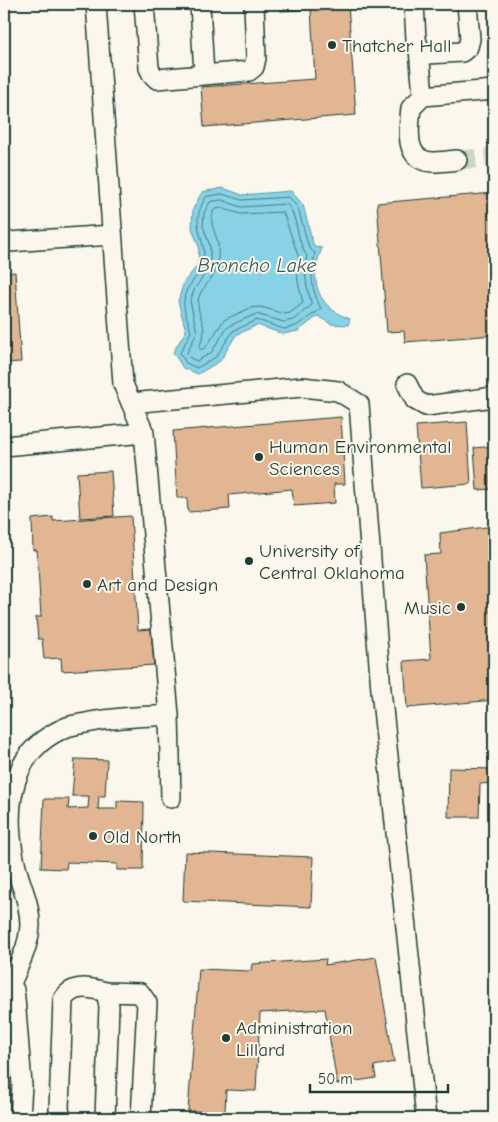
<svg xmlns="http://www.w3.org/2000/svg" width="498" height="1122" viewBox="0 0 498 1122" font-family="'Comic Neue',sans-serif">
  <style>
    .water { fill: #87d2e7; stroke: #5d969f }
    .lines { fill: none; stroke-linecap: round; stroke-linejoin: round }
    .shore { stroke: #49797c; stroke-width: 1 }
    .building { fill: #e2b692; stroke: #1f3d34 }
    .minor-tunnel { stroke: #cfd2c7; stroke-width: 19; stroke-dasharray: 19 9; stroke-linecap: butt }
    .minor-casing { stroke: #1f3d34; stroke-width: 22 }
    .minor { stroke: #fbf7ec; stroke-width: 19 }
    .poi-dot { fill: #1f3d34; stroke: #fbf7ec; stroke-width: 2 }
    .labels { text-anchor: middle; stroke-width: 4; stroke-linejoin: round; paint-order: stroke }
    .poi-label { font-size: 19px; fill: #1f3d34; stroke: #fbf7ec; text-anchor: start }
    .water-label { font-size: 20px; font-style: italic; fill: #345b58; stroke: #fbf7ec }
  </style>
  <rect width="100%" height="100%" fill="#fbf7ec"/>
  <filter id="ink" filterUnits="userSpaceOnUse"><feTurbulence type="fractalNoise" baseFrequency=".02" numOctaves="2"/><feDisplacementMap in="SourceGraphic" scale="10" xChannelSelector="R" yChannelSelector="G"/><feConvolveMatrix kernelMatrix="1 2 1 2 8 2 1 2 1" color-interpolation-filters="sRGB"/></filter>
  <g filter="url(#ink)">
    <path class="water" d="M223,188l19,7 49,-4 12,14 11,42 8,1c-2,6 -5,13 -6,19 -3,27 10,43 34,52l-2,6 -17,-1 -13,-8 -20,15 -15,3 -26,-9 -21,10 -16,26 -22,13 -15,-6 -10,-16 13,-21 -8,-30 6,-19 14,-17 1,-18 -7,-19 1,-19 9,-17z"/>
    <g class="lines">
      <path class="shore" d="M222,194l20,6 47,-3 9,11 11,40 6,5c-5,24 -4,34 6,56l-25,17 -12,3 -27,-9 -24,11 -17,26 -19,11 -11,-5 -6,-10 11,-21c-2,-10 -8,-21 -7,-31 0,-16 17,-25 19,-37 5,-29 -16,-36 3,-67z
        M222,200l19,7 46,-3c12,14 9,37 20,52 -4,17 0,33 5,49l-19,15 -9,2 -28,-8 -25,11 -5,4 -15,24 -14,8 -7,-3 -3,-5 10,-21 -7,-31 5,-13 12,-17 3,-6v-19l-7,-20 1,-13 6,-11z
        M221,208l20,6 42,-2 16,46 -2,9 1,15 5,21 -13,10 -5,1 -24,-7 -11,1 -26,12 -18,27 -5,3 -2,-3c11,-22 0,-24 -1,-44 0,-15 17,-23 19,-37 1,-7 2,-16 1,-23 -3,-13 -10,-20 -4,-33z"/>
    </g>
    <path class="building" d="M281,4h67l8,111 -152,12 -3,-40 114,-8 -4,-70 -30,2z
      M494,193v142l-89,7 -1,-11 -17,1 -10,-129z
      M15,272l6,90 -17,1v-90z
      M341,417l4,67h-11l1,19 -41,3 -2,-17 -63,6 1,14 -42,3 -1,-14h-10l-4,-67z
      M467,422l4,62 -50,4 -5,-62z
      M494,446v43l-17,1 -3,-42z
      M111,471l3,45 -34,2 -3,-45z
      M131,516l7,114 13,-1 3,36 -92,6 -1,-13 -17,1 -2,-20h-4l-2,-22h5l-4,-67h-4l-1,-31 21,-2v4z
      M494,526v174l-87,8 -3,-47 27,-2 -7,-104 17,-1 -1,-21z
      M75,759l32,1 -2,36h-6l-1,13h19v-8l27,1 -1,68h-26v-6l-50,-2 -1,7 -25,-1 3,-69h25l-1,10 20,-1 1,-12h-17z
      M449,768l45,1v14l-14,1 -1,33h-31z
      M185,852l128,5 -2,50 -128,-6z
      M376,957l18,105 -20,4 2,12 -39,6 -12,-75 -65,4 -4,78 -30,-1 -1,22 -37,-1 11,-142 52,2 1,-7 74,-5 -1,6z
      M493,1001h1v36h-3z"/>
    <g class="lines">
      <path class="minor-tunnel" d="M457,160l37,-3"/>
      <g class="minor-casing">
        <path id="minor" d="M96,4l27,380 21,49 25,282 2,83
          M144,4l5,64 3,6 5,5 92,-8 5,-4 2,-9 -2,-54
          M200,4l4,71
          M414,4l2,35 3,10 9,5 34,-2 6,-5 2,-8 -3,-35
          M419,49l4,47
          M457,160c-8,1 -16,2 -24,2 -30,-1 -24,-34 -22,-54l12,-12 71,-6
          M4,241l5,1 103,-7
          M407,384l8,16 11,6 68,-9
          M131,403l171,-16 36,4 21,13 22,286 45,428
          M4,446l140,-13
          M4,983l10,7 1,8 7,87 -2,33
          M10,986c8,-20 19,-39 20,-61 0,-26 -12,-43 -16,-67 -10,-53 -3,-109 53,-131 6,-2 13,-3 19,-4 27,-6 55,-6 83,-8
          M106,992l34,1 7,10 -6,115
          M61,1118l-2,-9 4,-109c9,-17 27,-12 43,-8l3,14 -4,112"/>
      </g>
      <use href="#minor" class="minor"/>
    </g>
  </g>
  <g class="poi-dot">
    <circle cx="332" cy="45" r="5"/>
    <circle cx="259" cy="457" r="5"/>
    <circle cx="249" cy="561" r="5"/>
    <circle cx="87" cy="584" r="5"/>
    <circle cx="461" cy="607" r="5"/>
    <circle cx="93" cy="836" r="5"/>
    <circle cx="226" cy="1038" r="5"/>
  </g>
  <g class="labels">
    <g class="poi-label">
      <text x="342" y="52">Thatcher Hall</text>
      <text x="269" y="453">Human Environmental<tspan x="269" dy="22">Sciences</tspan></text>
      <text x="259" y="557">University of<tspan x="259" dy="22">Central Oklahoma</tspan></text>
      <text x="97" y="591">Art and Design</text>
      <text x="451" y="614" text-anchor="end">Music</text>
      <text x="103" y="843">Old North</text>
      <text x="236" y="1034">Administration<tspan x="236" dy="22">Lillard</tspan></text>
    </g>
    <g class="water-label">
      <text x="257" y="272">Broncho Lake</text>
    </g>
  </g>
  <rect width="498" height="1122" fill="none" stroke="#fbf7ec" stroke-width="20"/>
  <rect x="10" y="10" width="478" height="1102" fill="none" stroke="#1f3d34" stroke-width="2" filter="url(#ink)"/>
  <path d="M310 1084v8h138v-8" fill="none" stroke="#1f3d34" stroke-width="2.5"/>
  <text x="318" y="1084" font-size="15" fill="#1f3d34" stroke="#fbf7ec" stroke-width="4" paint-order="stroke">50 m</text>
</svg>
